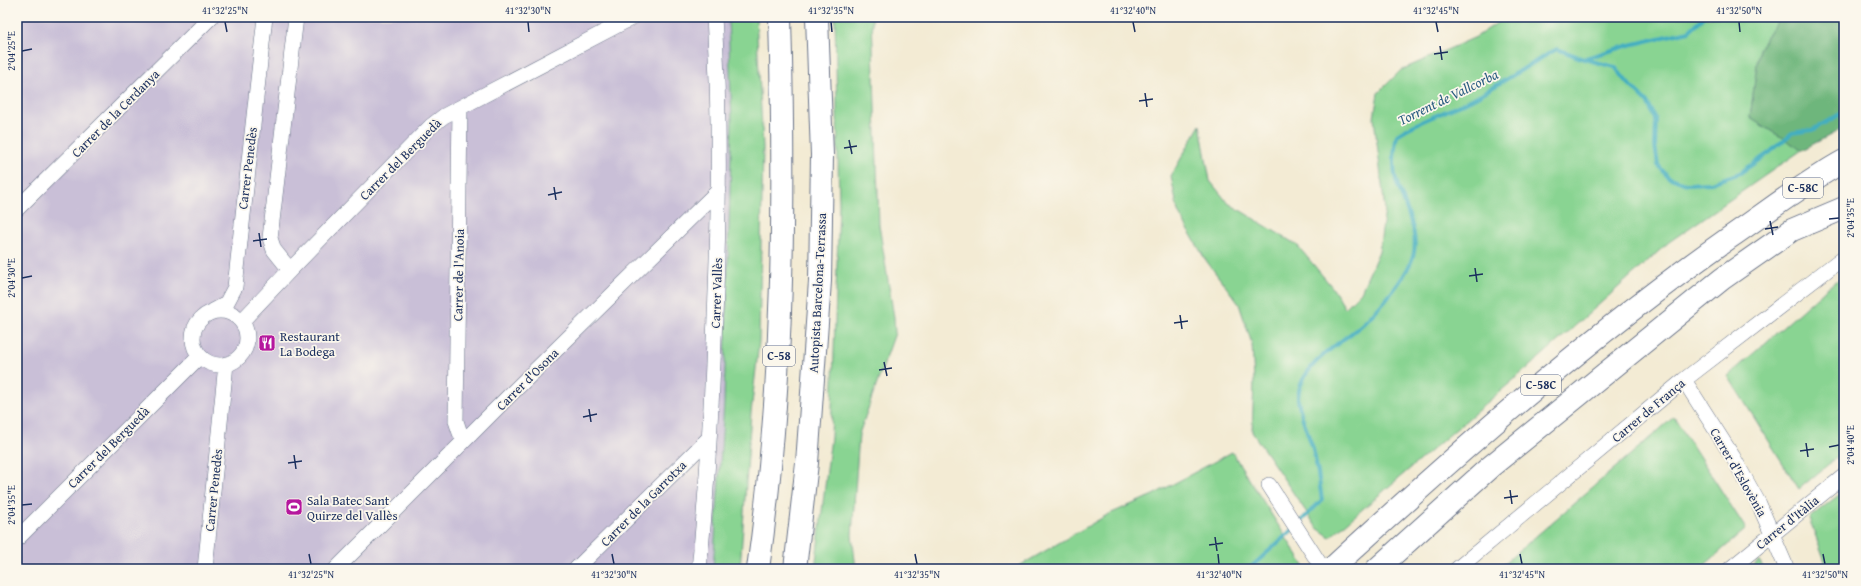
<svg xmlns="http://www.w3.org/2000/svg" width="1861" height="586" viewBox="0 0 1861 586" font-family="'Gentium Book Plus',serif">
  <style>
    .industrial { fill: #c9bfd7 }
    .green { fill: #89d492; stroke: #528278 }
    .forest { fill: #6eb67c; stroke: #44726d }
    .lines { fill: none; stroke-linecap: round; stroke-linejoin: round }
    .stream { stroke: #43aec1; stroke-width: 4 }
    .street-casing { stroke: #677187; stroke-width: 16 }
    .highway-casing { stroke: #677187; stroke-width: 24 }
    .street { stroke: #fff; stroke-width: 15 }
    .highway { stroke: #fff; stroke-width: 22 }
    .ticks { fill: none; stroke: #1b2f5e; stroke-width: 1.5 }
    .labels { text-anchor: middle; stroke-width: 3.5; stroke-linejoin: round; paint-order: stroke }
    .shield { fill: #fbf7ec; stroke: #5e6b89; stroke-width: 1 }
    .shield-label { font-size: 12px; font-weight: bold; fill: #1b2f5e }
    .street-label { font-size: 13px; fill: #1b2f5e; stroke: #fbf7ec }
    .poi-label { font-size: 13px; fill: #1b2f5e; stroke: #fbf7ec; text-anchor: start }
    .water-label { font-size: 14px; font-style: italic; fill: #295b81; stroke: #fbf7ec }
    .neatline { fill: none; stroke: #1b2f5e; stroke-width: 1.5 }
    .ticks-label { font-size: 10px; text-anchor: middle; fill: #1b2f5e }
  </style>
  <rect width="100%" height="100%" fill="#fbf7ec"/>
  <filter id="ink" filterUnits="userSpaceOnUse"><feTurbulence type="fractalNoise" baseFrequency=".025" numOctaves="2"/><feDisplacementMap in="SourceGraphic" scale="8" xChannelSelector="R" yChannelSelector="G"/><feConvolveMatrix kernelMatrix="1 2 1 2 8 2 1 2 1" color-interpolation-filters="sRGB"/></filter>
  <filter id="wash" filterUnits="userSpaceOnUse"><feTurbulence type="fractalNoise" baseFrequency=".012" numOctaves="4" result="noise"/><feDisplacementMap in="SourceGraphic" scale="16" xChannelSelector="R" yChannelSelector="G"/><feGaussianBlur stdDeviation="0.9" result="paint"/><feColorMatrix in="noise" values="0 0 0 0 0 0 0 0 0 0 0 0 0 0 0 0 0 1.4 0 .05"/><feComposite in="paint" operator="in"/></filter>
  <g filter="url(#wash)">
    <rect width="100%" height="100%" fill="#f3ebd4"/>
    <path class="industrial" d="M17,17h731l-21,552h-710z"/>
    <path class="green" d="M728,17h28l7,130 -4,195 -8,71 -11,156h-27l11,-165 8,-283z
      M835,17h37l7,208 15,92 1,16 -36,101 -7,101 4,34h-41l16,-132 8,-232z
      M1506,17h274l-21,32 -9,69 52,32 -133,92 -131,117 -208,178 -13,-9 -65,-96 2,-51 -2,-37 -13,-40 -34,-45 -27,-47 -7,-36 29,-51 10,56 18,22 69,42 35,42 13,21 16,-16 18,-41 6,-41 -11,-92 4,-25 23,-23 75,-33z
      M1844,276v175l-45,38 -71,-113 100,-89z
      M1674,417l72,112 -46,40h-202z
      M1232,452l74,117h-292l93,-54 46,-20z
      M1844,491v78h-16l-19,-51z
      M1759,560l5,9h-15z"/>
    <path class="forest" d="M1780,17h64v111l-42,22 -52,-32 9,-69z"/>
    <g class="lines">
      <path class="stream" d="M1586,58l44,-13 59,-14 15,-14
        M1298,524l24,-24c-2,-17 -5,-34 -9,-51 -3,-11 -16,-42 -15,-52 2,-34 46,-55 67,-75 17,-17 36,-38 46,-60 12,-27 -8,-57 -15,-82 -4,-15 -2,-30 1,-45 22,-15 46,-21 69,-33 32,-16 60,-36 91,-53l27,10 31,8 12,15 20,20 9,17 -1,27 3,19 10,12 18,7 25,-1 29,-10 29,-20 23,-20 20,-3 32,-18
        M1249,569l44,-40"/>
    </g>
  </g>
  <g filter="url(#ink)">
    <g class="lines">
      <g class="street-casing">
        <path id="street" d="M460,108l-4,313 4,12 6,6
          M17,209l194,-192
          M290,270l-16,-20 -4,-12 26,-221
          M193 338a27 27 0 1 1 54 0a27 27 0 1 1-54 0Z
          M213,311l13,-7 9,-17 30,-270
          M242,321l48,-51 141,-144 13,-10 189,-99
          M1684,380l49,77 26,47 28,65
          M1269,485l54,84
          M17,539l183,-183
          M205,569l21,-205
          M336,569l173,-173 210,-206
          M576,569l133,-131
          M699,569c8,-76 12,-153 15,-229 5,-108 7,-215 0,-323
          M1457,569l227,-189 160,-123
          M1730,569l114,-93"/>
      </g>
      <g class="highway-casing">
        <path id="highway" d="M758,569c26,-183 27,-368 22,-552
          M795,569l12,-106 13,-182 2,-126 -5,-138
          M1331,569c127,-116 257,-232 398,-331 38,-26 75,-55 115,-77
          M1377,569l113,-102 232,-188 70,-49 52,-22"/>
      </g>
      <use href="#street" class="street"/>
      <use href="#highway" class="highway"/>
    </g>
  </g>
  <path class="ticks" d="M225,22l2,10M528,22l1,10M831,22l1,10M1133,22l2,10M1436,22l2,10M1739,22l1,10M1440,46l2,14M22,51l10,-2M1434,54l14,-2M1145,93l2,14M1139,101l14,-2M849,140l3,14M844,148l13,-2M554,187l2,13M548,195l14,-3M1829,219l10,-1M1770,221l3,14M1765,229l13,-2M259,233l2,14M253,241l14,-2M1475,268l2,14M1469,276l14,-2M22,278l10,-2M1180,315l2,14M1174,323l14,-2M884,362l3,14M879,370l13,-2M589,409l2,13M583,417l14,-3M1806,443l2,14M1829,447l10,-2M1800,451l14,-2M294,455l2,14M288,463l14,-2M1510,490l2,14M1504,498l14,-2M22,505l10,-1M1215,537l2,14M1209,545l14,-2M309,554l2,10M612,554l2,10M915,554l2,10M1218,554l1,10M1520,554l2,10M1823,554l2,10"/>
  <defs>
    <g id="restaurant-square" transform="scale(0.9)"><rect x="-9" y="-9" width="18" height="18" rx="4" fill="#b5179e" stroke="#fbf7ec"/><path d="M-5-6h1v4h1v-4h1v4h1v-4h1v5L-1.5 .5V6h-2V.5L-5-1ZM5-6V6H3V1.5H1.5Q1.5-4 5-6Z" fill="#fff"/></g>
    <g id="stadium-square" transform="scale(0.9)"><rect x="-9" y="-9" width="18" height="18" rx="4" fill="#b5179e" stroke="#fbf7ec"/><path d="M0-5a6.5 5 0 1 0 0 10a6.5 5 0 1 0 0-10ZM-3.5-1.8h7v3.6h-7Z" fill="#fff"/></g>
  </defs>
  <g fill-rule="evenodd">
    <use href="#restaurant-square" x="267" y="343"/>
    <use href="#stadium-square" x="294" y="507"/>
  </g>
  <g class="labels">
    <g class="shield">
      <rect x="1783" y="178" width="40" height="20" rx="3"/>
      <rect x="763" y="346" width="32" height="20" rx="3"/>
      <rect x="1521" y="375" width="40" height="20" rx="3"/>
    </g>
    <g class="shield-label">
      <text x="1803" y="192">C-58C</text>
      <text x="779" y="360">C-58</text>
      <text x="1541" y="389">C-58C</text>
    </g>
    <g class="street-label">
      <text transform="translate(115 113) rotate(-45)" y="5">Carrer de la Cerdanya</text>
      <text transform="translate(400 159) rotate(-45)" y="5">Carrer del Berguedà</text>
      <text transform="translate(247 168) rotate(-83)" y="5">Carrer Penedès</text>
      <text transform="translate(458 275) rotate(-89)" y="5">Carrer de l'Anoia</text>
      <text transform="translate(716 293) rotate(-88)" y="5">Carrer Vallès</text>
      <text transform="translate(817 293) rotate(-87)" y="5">Autopista Barcelona-Terrassa</text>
      <text transform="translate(527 379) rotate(-45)" y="5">Carrer d'Osona</text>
      <text transform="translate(1648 410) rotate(-40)" y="5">Carrer de França</text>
      <text transform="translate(108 447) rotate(-45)" y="5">Carrer del Berguedà</text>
      <text transform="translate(1739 472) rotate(60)" y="5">Carrer d'Eslovènia</text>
      <text transform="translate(213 490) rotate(-84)" y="5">Carrer Penedès</text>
      <text transform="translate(643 503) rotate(-45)" y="5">Carrer de la Garrotxa</text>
      <text transform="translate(1787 522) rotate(-39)" y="5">Carrer d'Itàlia</text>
    </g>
    <g class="poi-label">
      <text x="280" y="341">Restaurant<tspan x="280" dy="15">La Bodega</tspan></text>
      <text x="307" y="505">Sala Batec Sant<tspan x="307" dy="15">Quirze del Vallès</tspan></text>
    </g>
    <g class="water-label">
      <text transform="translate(1448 97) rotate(-26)" y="5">Torrent de Vallcorba</text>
    </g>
  </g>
  <rect width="1861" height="586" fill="none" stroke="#fbf7ec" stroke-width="44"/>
  <rect x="22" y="22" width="1817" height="542" class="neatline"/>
  <g class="ticks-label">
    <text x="225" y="14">41°32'25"N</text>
    <text x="528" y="14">41°32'30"N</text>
    <text x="831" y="14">41°32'35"N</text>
    <text x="1133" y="14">41°32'40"N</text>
    <text x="1436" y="14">41°32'45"N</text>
    <text x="1739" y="14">41°32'50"N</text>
    <text transform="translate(11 51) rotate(-90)" y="4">2°04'25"E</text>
    <text transform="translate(1850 218) rotate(-90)" y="4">2°04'35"E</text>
    <text transform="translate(11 278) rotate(-90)" y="4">2°04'30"E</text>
    <text transform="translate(1850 445) rotate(-90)" y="4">2°04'40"E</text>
    <text transform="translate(11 505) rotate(-90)" y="4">2°04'35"E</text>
    <text x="311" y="578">41°32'25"N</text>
    <text x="614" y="578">41°32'30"N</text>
    <text x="917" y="578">41°32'35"N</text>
    <text x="1219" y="578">41°32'40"N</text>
    <text x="1522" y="578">41°32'45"N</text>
    <text x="1825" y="578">41°32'50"N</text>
  </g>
</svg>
